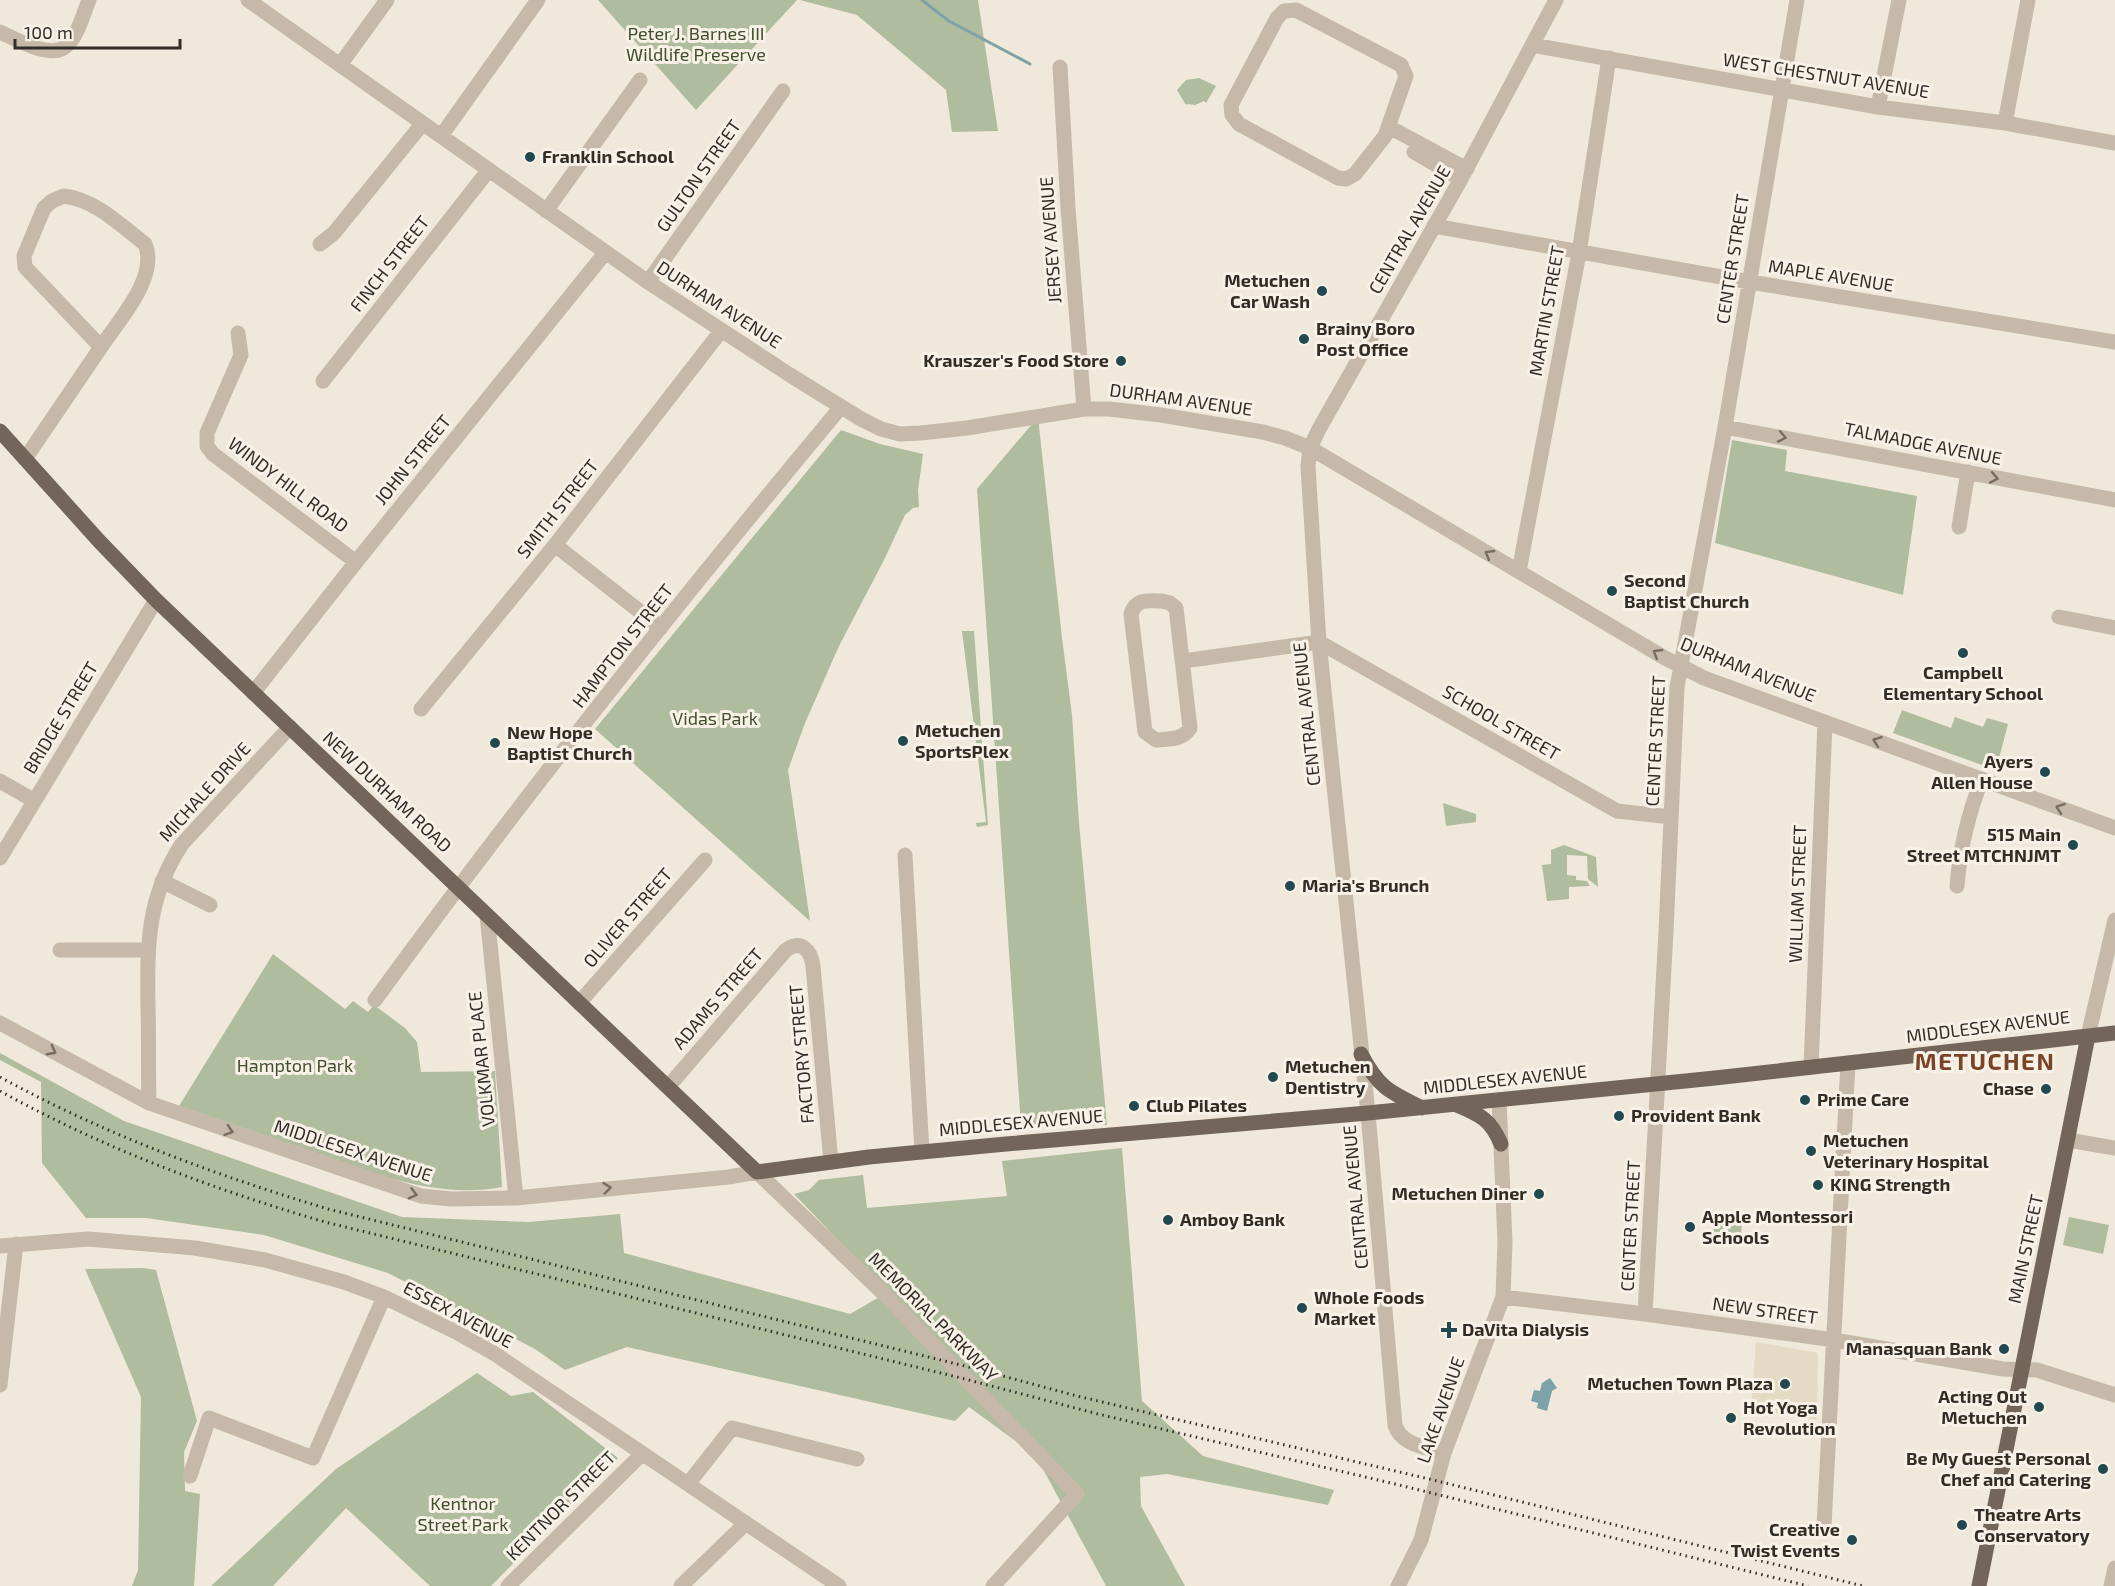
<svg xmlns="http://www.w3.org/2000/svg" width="2115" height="1586" viewBox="0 0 2115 1586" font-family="'Exo 2',sans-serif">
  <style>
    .green { fill: #afbc9d }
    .plaza { fill: #e5dac4 }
    .water { fill: #7da3a9 }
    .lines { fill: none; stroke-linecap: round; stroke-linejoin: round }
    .stream { stroke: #7da3a9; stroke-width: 3 }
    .minor { stroke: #c6b9a9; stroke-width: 15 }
    .major { stroke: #74655a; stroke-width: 15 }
    .rail { stroke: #332d28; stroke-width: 3; stroke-dasharray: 1.5 4.5; stroke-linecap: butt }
    .oneway { stroke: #756c62 }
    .poi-dot { fill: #224950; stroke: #f7f1e7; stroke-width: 2 }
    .labels { text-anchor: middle; stroke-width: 6; stroke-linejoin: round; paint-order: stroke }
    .park-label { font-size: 18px; fill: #404f2e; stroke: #f7f1e7 }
    .street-label { font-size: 18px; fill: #332d28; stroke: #f7f1e7 }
    .poi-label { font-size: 18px; font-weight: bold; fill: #332d28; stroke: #f7f1e7; text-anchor: start }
    .district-label { font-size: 24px; font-weight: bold; letter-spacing: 1.5px; fill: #7a4429; stroke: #f7f1e7 }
  </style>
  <rect width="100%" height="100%" fill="#efe8db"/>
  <path class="green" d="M598,0h199l-101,110z
    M800,0h178l20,131 -46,1 -6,-42 -89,-75z
    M1199,78l17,8 -10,17 -2,-2 -9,4 -8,-1 -1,1 -9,-15 9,-10z
    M1038,417l24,221 10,77 7,108 28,302 -86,1 -44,-637z
    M841,430l39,14 43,10 -5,36 1,17 -6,1 -8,7 -21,45 -45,86 -34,77 -17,47 22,151 -215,-192z
    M1732,440l55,10 -2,21 132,25 -14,99 -188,-52z
    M962,631h12l14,194 -11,2 -1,-4 10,-1z
    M1902,710l49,18 4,-11 28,10 4,-9 21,6 -12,46 -103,-37z
    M1443,803l33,11v8l-30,4z
    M1564,845l32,12 2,30 -10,-8 -1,-23 -20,-1v20l9,1v4l11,1 3,5 -21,1v12l-22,2 -5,-36 9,-1v-14z
    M273,954l72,55 8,-8 15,11 6,-7 31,23 12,14 4,30 74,-1 7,116c-66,13 -135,-16 -197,-37 -42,-15 -84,-30 -126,-44z
    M0,1053l124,68 278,96 126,5 92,-8 4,39 226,61 38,-22 -94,-98 15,-4 10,-10 44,-5 4,33 140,-12 -5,-35 120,-13 20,253 61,55 131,34 -6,15 -161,-31 -27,3 1,29 44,80h-79l-70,-130 -67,-49 -14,14 -328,-74 -62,23 -30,-21 -147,-76 -124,-38 -118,-17h-60l-44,-55 -1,-81 -41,-22z
    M1714,1217l28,2 -1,18 -28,-1z
    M2069,1217l40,8 -6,29 -40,-9z
    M143,1268l13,2 41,151 -13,31 1,39 15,3 -6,92h-62l6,-16 3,-173 -56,-128z
    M477,1373l34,23 22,-4 85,66 -127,128h-61l-84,-78 -73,78h-62l125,-117z"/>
  <path class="plaza" d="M1756,1342l62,11 -1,67 -66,-11z"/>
  <path class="water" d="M1550,1378l7,10 -5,3 -5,20 -10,-3 1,-5 -7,-2 3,-11 6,1 2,-8z"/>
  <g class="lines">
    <path class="stream" d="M922,0l27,21 81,43"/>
    <path class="minor" d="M248,0l400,282 142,93 71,44 20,10 19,5 21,-1 46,-5 117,-19h25l52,6 102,17 22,6 25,10 355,210 39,20 411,150
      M1296,10l105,55 5,11 -21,60 -30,38 -9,5 -8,-1 -99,-54 -7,-9 -1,-10 46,-87 7,-7z
      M0,32c16,7 50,28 66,14 12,-10 17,-32 23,-46
      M1532,45l346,62 127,16 110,20
      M340,65l47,-65
      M1060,67l8,141 16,201
      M1878,107l21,-107
      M2005,123l23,-123
      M1389,127l78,42
      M441,136l97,-136
      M1414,152l47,27
      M64,196c32,4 56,29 81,48 14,33 -26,76 -44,103l-76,-80 -1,-11 20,-48 8,-7z
      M546,211l94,-131
      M1434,226l316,56 365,60
      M320,244l14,-11 89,-110
      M648,282l135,-191
      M238,333l3,22 -34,78v13l6,8 143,108
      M323,381l165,-210
      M1725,427l390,73
      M25,459l76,-112
      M1959,527l9,-55
      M555,545l106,83
      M1519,571l60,-318 30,-195
      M1162,601l8,2 6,5 14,120c-7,12 -21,11 -34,12l-11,-8 -14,-118c5,-16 17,-13 31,-13z
      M2059,617l56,11
      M1319,642l298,169 54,6
      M1183,661l136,-19
      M253,693l103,-131 249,-309
      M421,709l134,-164 166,-214
      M0,781l33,19
      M905,855l17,297
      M0,858l156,-258
      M162,881l48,24
      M1957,886c3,-38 11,-72 25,-107
      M487,915l29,283
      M60,950h87
      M375,1000c148,-203 305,-400 466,-593
      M579,1003l126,-143
      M0,1023l149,80 272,93 30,3 65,-1 213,-21 28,-5 127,122 193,200 -84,92
      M2088,1036l27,-116
      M1811,1067l14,-345
      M668,1087l117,-136c15,-13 26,-1 28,15l18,196
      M149,1103c-1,-32 0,-64 -1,-96 -1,-62 -1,-110 34,-163l108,-117
      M2068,1140l47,8
      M0,1246l88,-7 107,9 70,12 79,22 40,15 72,35 39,22 344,232
      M1503,1297l142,17 189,26 169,29 34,1 78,25
      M1645,1314l21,-383 11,-244 48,-260 72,-427
      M0,1385l16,-141
      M1444,1453c-19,-6 -43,-8 -49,-28l-27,-312 -49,-471 -11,-176 2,-18 9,-19 142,-250 95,-179
      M190,1476l19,-58 104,40 71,-161
      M688,1484l44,-56 125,31
      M1824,1526l24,-463
      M508,1586l134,-132
      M681,1586l65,-63
      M1398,1586l23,-46 23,-87 59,-156 2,-55 -6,-142
      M2111,1586l4,-18"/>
    <path class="major" d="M0,431l100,111 56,58 601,572 112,-15 137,-13 362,-31 347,-35 400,-45
      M1361,1054c17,33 28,38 61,54
      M1457,1105c24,10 34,15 44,39
      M1979,1586l109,-550"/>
    <path class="rail" d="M0,1077c104,57 215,98 328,132l649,160 100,27 348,82 438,108
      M0,1091c103,57 212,98 325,131l636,156 137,36 297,70 413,102"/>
  </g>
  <defs><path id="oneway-chevron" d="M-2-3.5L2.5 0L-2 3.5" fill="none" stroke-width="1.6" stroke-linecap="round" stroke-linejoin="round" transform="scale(1.5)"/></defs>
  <g class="oneway">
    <use href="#oneway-chevron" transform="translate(1782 437) rotate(11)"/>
    <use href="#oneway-chevron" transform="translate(1994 478) rotate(11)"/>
    <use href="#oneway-chevron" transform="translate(1489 554) rotate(-150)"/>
    <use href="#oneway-chevron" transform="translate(1657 653) rotate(-149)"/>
    <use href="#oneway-chevron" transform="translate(1877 741) rotate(-160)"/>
    <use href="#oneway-chevron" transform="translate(2060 808) rotate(-160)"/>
    <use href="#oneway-chevron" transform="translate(52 1051) rotate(28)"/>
    <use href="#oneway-chevron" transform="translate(229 1131) rotate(19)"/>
    <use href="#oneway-chevron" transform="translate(607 1188) rotate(-6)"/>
    <use href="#oneway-chevron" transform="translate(413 1194) rotate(15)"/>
  </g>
  <g class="poi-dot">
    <circle cx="530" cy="157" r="6"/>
    <circle cx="1322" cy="291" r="6"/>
    <circle cx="1304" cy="339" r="6"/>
    <circle cx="1121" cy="361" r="6"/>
    <circle cx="1612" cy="591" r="6"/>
    <circle cx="1963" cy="653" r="6"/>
    <circle cx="903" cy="741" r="6"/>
    <circle cx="495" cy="743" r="6"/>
    <circle cx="2045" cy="772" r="6"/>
    <circle cx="2073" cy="845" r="6"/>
    <circle cx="1290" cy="886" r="6"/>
    <circle cx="1273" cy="1077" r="6"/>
    <circle cx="2046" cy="1089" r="6"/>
    <circle cx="1805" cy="1100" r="6"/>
    <circle cx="1134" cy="1106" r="6"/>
    <circle cx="1619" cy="1116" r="6"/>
    <circle cx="1811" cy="1151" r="6"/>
    <circle cx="1818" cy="1185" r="6"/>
    <circle cx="1539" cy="1194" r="6"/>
    <circle cx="1168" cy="1220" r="6"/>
    <circle cx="1690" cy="1227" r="6"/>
    <circle cx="1302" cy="1308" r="6"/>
    <path d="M1446 1321h6v6h6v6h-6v6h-6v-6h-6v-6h6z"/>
    <circle cx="2004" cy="1349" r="6"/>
    <circle cx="1785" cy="1384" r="6"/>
    <circle cx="2039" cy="1407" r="6"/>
    <circle cx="1731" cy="1418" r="6"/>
    <circle cx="2103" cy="1469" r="6"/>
    <circle cx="1962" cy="1525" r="6"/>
    <circle cx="1852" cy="1540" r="6"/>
  </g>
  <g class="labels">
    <g class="park-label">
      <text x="696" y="40">Peter J. Barnes III<tspan x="696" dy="21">Wildlife Preserve</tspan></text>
      <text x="715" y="725">Vidas Park</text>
      <text x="295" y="1072">Hampton Park</text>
      <text x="463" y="1510">Kentnor<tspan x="463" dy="21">Street Park</tspan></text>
    </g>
    <g class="street-label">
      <text transform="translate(1826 76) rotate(9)" y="6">WEST CHESTNUT AVENUE</text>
      <text transform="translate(699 176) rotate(-55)" y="6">GULTON STREET</text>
      <text transform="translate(1410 230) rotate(-60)" y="6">CENTRAL AVENUE</text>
      <text transform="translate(1051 240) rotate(-94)" y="6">JERSEY AVENUE</text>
      <text transform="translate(1733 259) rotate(-81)" y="6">CENTER STREET</text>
      <text transform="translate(390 264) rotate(-52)" y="6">FINCH STREET</text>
      <text transform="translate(1831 276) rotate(9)" y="6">MAPLE AVENUE</text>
      <text transform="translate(719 305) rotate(33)" y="6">DURHAM AVENUE</text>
      <text transform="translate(1547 311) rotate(-80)" y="6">MARTIN STREET</text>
      <text transform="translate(1181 400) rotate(8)" y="6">DURHAM AVENUE</text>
      <text transform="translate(1923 444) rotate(11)" y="6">TALMADGE AVENUE</text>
      <text transform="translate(413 460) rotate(-51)" y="6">JOHN STREET</text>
      <text transform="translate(288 485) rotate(37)" y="6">WINDY HILL ROAD</text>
      <text transform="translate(558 509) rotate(-52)" y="6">SMITH STREET</text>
      <text transform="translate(623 646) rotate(-52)" y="6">HAMPTON STREET</text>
      <text transform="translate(1748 670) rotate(22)" y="6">DURHAM AVENUE</text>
      <text transform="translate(1307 714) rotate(-96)" y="6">CENTRAL AVENUE</text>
      <text transform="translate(61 718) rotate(-59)" y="6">BRIDGE STREET</text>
      <text transform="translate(1501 723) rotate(30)" y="6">SCHOOL STREET</text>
      <text transform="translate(1656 741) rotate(-87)" y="6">CENTER STREET</text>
      <text transform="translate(205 792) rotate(-48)" y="6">MICHALE DRIVE</text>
      <text transform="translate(387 792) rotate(43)" y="6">NEW DURHAM ROAD</text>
      <text transform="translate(1798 894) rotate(-88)" y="6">WILLIAM STREET</text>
      <text transform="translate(628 918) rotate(-49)" y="6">OLIVER STREET</text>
      <text transform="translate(718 999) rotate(-49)" y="6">ADAMS STREET</text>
      <text transform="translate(1988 1027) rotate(-7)" y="6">MIDDLESEX AVENUE</text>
      <text transform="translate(802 1054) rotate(-95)" y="6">FACTORY STREET</text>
      <text transform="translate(482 1059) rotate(-96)" y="6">VOLKMAR PLACE</text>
      <text transform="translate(1505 1080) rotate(-6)" y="6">MIDDLESEX AVENUE</text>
      <text transform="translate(1021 1123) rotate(-5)" y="6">MIDDLESEX AVENUE</text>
      <text transform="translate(353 1151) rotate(18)" y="6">MIDDLESEX AVENUE</text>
      <text transform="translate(1356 1197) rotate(-95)" y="6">CENTRAL AVENUE</text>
      <text transform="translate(1631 1226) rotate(-87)" y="6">CENTER STREET</text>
      <text transform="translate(2026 1249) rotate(-78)" y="6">MAIN STREET</text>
      <text transform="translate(1765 1311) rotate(8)" y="6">NEW STREET</text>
      <text transform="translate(458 1315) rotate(28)" y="6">ESSEX AVENUE</text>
      <text transform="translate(933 1317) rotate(45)" y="6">MEMORIAL PARKWAY</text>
      <text transform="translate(1441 1410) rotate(-71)" y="6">LAKE AVENUE</text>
      <text transform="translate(561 1506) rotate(-45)" y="6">KENTNOR STREET</text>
    </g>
    <g class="poi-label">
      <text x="542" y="163">Franklin School</text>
      <text x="1310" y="287" text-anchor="end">Metuchen<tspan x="1310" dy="21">Car Wash</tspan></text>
      <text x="1316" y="335">Brainy Boro<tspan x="1316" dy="21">Post Office</tspan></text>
      <text x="1109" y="367" text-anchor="end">Krauszer's Food Store</text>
      <text x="1624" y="587">Second<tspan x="1624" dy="21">Baptist Church</tspan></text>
      <text x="1963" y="679" text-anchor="middle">Campbell<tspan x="1963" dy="21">Elementary School</tspan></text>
      <text x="915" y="737">Metuchen<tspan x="915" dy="21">SportsPlex</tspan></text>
      <text x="507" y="739">New Hope<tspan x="507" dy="21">Baptist Church</tspan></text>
      <text x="2033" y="768" text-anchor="end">Ayers<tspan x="2033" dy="21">Allen House</tspan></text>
      <text x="2061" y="841" text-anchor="end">515 Main<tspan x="2061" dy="21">Street MTCHNJMT</tspan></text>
      <text x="1302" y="892">Maria's Brunch</text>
      <text x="1285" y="1073">Metuchen<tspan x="1285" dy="21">Dentistry</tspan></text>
      <text x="2034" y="1095" text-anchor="end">Chase</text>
      <text x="1817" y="1106">Prime Care</text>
      <text x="1146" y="1112">Club Pilates</text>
      <text x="1631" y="1122">Provident Bank</text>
      <text x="1823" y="1147">Metuchen<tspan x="1823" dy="21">Veterinary Hospital</tspan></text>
      <text x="1830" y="1191">KING Strength</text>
      <text x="1527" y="1200" text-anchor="end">Metuchen Diner</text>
      <text x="1702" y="1223">Apple Montessori<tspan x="1702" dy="21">Schools</tspan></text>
      <text x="1180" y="1226">Amboy Bank</text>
      <text x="1314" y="1304">Whole Foods<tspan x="1314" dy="21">Market</tspan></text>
      <text x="1462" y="1336">DaVita Dialysis</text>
      <text x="1992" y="1355" text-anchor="end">Manasquan Bank</text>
      <text x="1773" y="1390" text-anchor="end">Metuchen Town Plaza</text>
      <text x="2027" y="1403" text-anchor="end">Acting Out<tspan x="2027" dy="21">Metuchen</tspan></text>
      <text x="1743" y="1414">Hot Yoga<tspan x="1743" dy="21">Revolution</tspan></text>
      <text x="2091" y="1465" text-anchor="end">Be My Guest Personal<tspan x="2091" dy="21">Chef and Catering</tspan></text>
      <text x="1974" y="1521">Theatre Arts<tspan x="1974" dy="21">Conservatory</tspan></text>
      <text x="1840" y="1536" text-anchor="end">Creative<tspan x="1840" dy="21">Twist Events</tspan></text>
    </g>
    <g class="district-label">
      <text x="1985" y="1070">METUCHEN</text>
    </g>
  </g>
  <path d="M15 39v9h165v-9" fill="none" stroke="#332d28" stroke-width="3"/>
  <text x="24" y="39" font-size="18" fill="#332d28" stroke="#f7f1e7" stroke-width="4.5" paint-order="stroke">100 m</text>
</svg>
